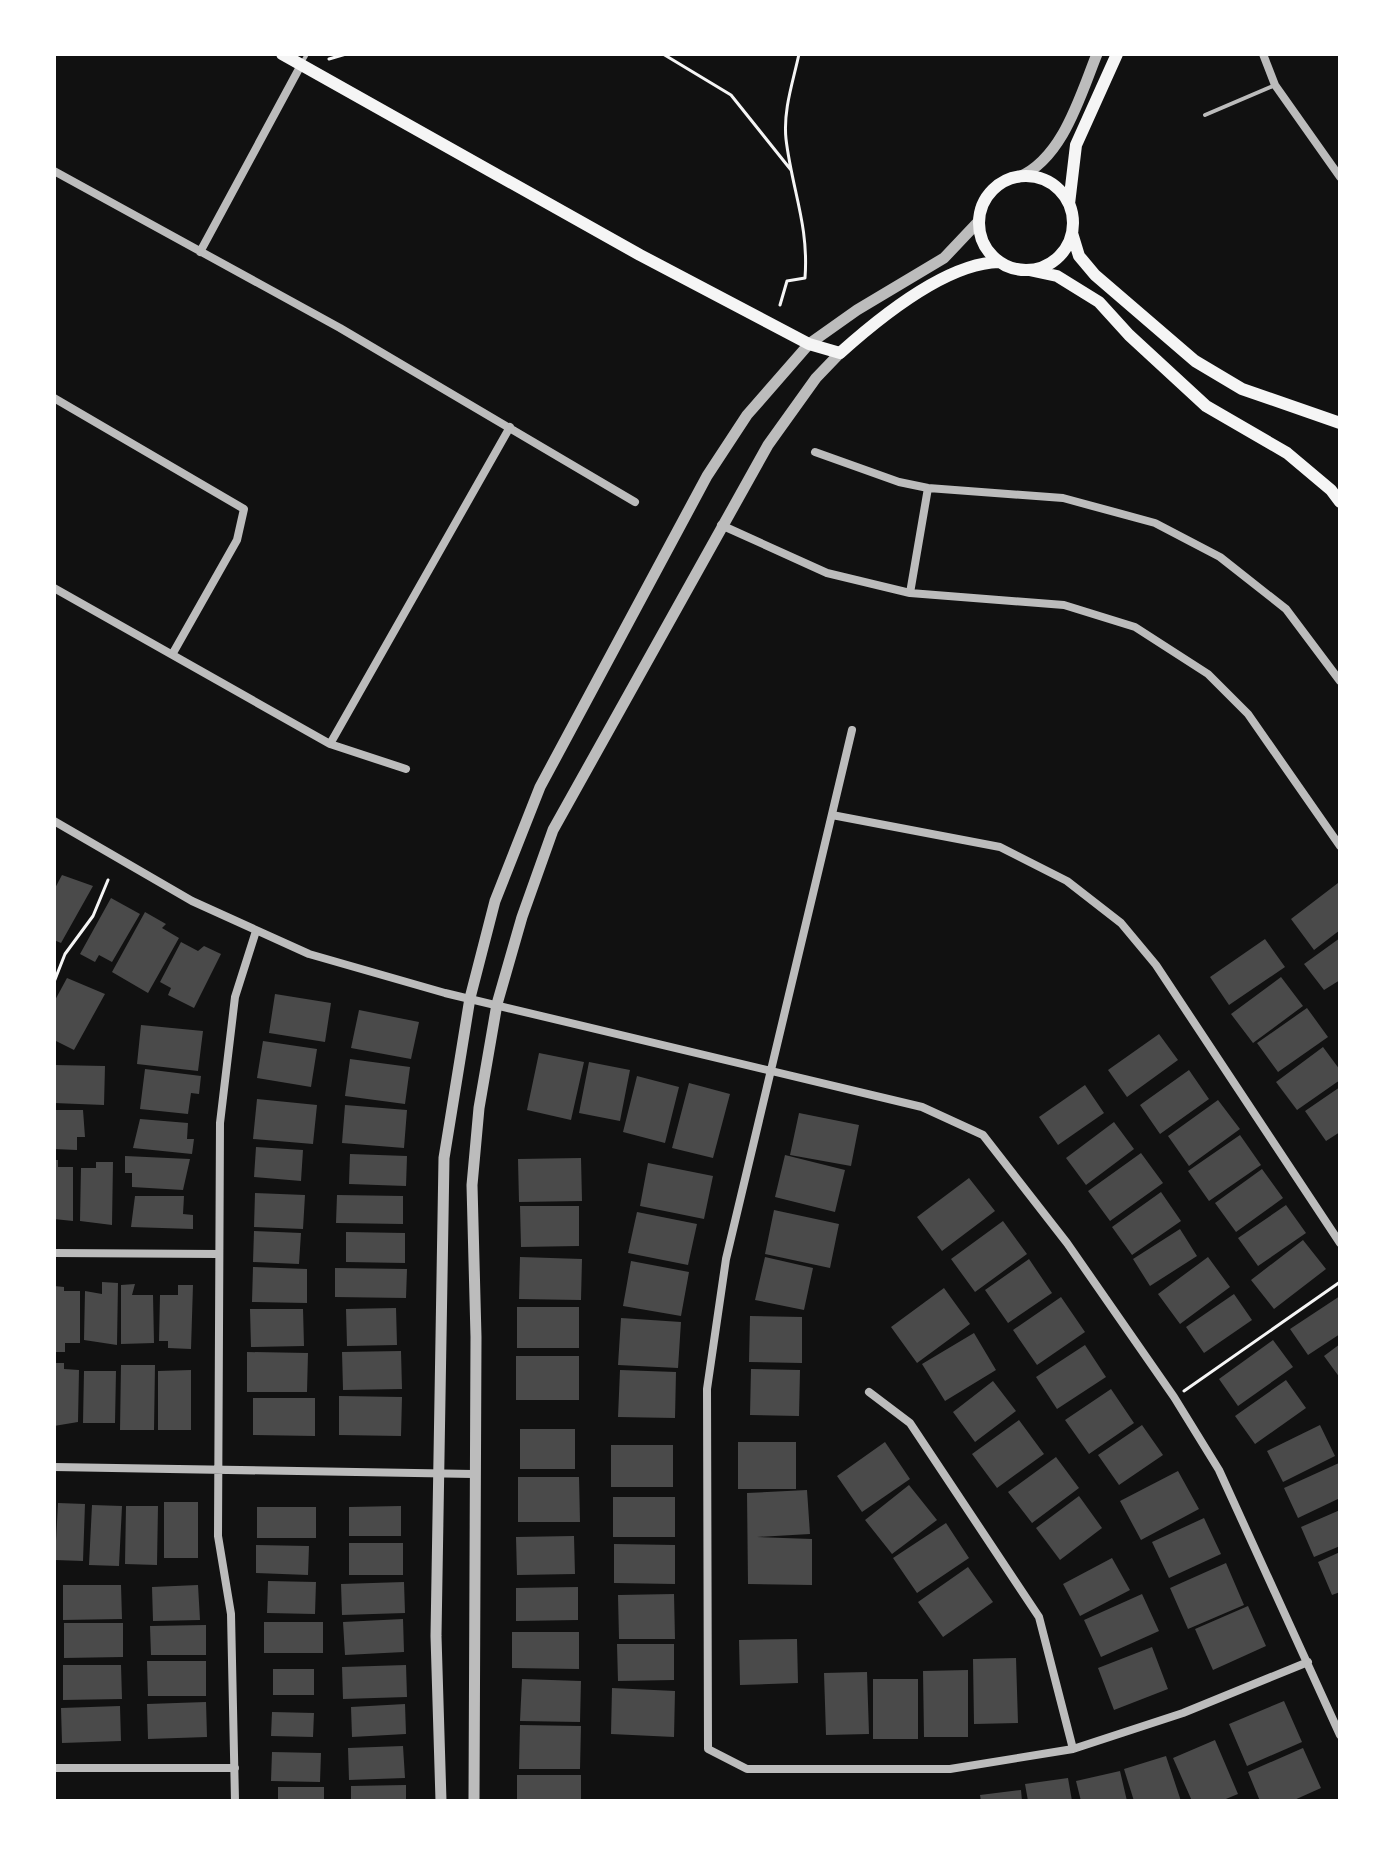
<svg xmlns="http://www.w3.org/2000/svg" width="1394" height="1855" viewBox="0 0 1394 1855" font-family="Inter,sans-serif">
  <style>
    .building { fill: #4a4a4a }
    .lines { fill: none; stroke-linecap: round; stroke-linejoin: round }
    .path { stroke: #f5f5f5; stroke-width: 3 }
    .service { stroke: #bcbcbc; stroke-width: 4 }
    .minor { stroke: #bcbcbc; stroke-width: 8 }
    .tertiary { stroke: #bcbcbc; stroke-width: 11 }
    .secondary { stroke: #f5f5f5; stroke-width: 12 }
  </style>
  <rect width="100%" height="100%" fill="#111"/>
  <path class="building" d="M62,875l31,11 -32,57 -7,-3v-50z
    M1338,883l2,47 -26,20 -23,-31z
    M111,898l29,16 -28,48 -13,-7 -4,7 -15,-8z
    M145,912l21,12 -4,4 17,10 -31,55 -36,-21z
    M1340,938v42l-16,10 -20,-26z
    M1265,939l20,28 -56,38 -19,-28z
    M181,942l17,9 6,-5 17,8 -27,54 -26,-13 3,-7 -11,-6z
    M1281,977l22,29 -50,37 -22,-29z
    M67,978l38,16 -31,56 -20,-10v-38z
    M275,994l56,9 -6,39 -56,-9z
    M1307,1008l21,29 -50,35 -21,-29z
    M359,1010l60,12 -8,37 -60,-11z
    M141,1025l62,6 -5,40 -61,-7z
    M1159,1034l19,26 -51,37 -19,-27z
    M263,1041l54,8 -6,38 -54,-9z
    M1323,1047l17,23v10l-43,30 -21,-28z
    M539,1053l45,9 -13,58 -44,-10z
    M350,1059l60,8 -5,37 -60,-8z
    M589,1062l41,8 -10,51 -41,-8z
    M54,1065l51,1 -1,39 -50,-2z
    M145,1069l56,7 -2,18 -8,-1 -3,21 -48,-5z
    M1189,1070l20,29 -49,35 -20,-29z
    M637,1076l42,11 -14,56 -42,-11z
    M689,1083l41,11 -17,64 -41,-10z
    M1085,1085l19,28 -46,32 -19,-28z
    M1340,1087v45l-14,9 -21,-30z
    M257,1099l60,6 -4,39 -60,-5z
    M1218,1100l22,29 -51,37 -21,-30z
    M345,1105l62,5 -3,38 -62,-5z
    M54,1110h29l2,27h-8v13l-23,-1z
    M799,1113l60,12 -8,41 -61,-11z
    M140,1119l48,4 -1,16h7l-2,15 -59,-6z
    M1114,1122l20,27 -48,36 -20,-27z
    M1240,1135l21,30 -52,36 -21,-30z
    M256,1147l47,3 -2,31 -47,-4z
    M1141,1153l22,30 -53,38 -22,-30z
    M350,1154l57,2 -1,30 -57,-2z
    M785,1155l60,15 -10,42 -60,-15z
    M125,1156l65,3 -7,31 -51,-3v-14h-7z
    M581,1158l1,43 -63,1 -1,-43z
    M54,1160h4v7h15v54l-19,-2z
    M96,1162h17l-1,63 -32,-4 1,-53h15z
    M648,1163l65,13 -9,43 -64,-13z
    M1262,1169l21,29 -47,34 -21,-29z
    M969,1178l26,33 -53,40 -25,-34z
    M1161,1192l20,29 -49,34 -20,-28z
    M255,1193l50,2 -2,34 -49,-2z
    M337,1195l66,1v28l-67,-1z
    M135,1196h49l-1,18 10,1v14l-62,-2z
    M1286,1205l20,28 -48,33 -20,-28z
    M520,1206h59v40l-58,1z
    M774,1210l65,14 -9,44 -65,-14z
    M637,1212l60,12 -9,41 -60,-12z
    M1003,1221l24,33 -52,38 -24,-33z
    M1180,1229l17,27 -47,30 -17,-27z
    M254,1231l47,2 -2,31 -46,-2z
    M346,1232l59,1v30l-59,-1z
    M1303,1240l23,29 -52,40 -23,-29z
    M520,1257l62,2 -1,41 -62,-1z
    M765,1257l48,11 -9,42 -49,-10z
    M1208,1257l22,30 -50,37 -22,-30z
    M1029,1259l23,34 -44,30 -23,-33z
    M631,1261l58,11 -8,44 -58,-10z
    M253,1267l54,2v34l-55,-1z
    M335,1268l72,1 -1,29 -71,-1z
    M102,1282l16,1 -1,62 -33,-5 1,-49 17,3z
    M135,1284l-3,11h21l1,48 -33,1v-59z
    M178,1285h15l-2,64 -23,-1v-7h-9l1,-46h18z
    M54,1286l10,1v4h16v52h-15v9h-11z
    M944,1288l26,36 -53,39 -26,-36z
    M1234,1294l18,26 -48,33 -18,-26z
    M1340,1296v38l-32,21 -18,-26z
    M1061,1297l24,35 -48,33 -24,-35z
    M517,1307h62v41h-62z
    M396,1308l1,37 -50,1 -1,-37z
    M250,1309h53l1,37 -53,1z
    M750,1316l52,1v46l-53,-1z
    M621,1318l60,4 -3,46 -60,-3z
    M974,1333l22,37 -51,31 -23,-37z
    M1273,1340l20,27 -55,39 -19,-27z
    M1340,1344v34l-16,-22z
    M1085,1345l21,32 -49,32 -21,-32z
    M401,1351l1,38 -59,1 -1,-38z
    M247,1352l61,1 -1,39h-60z
    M516,1356h63v44h-63z
    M54,1363h10v6l15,1 -1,52 -24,4z
    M121,1365h34l-1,65h-34z
    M751,1369l49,1 -1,46 -49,-1z
    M191,1370v60h-33v-59z
    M620,1370l56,2 -1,46 -57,-1z
    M84,1371h32l-1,52h-32z
    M1286,1380l20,28 -51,36 -20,-28z
    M993,1381l23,30 -41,31 -22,-30z
    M1111,1389l23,34 -45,31 -24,-34z
    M339,1396l63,1 -1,39 -62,-1z
    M253,1398h62v38l-62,-1z
    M1019,1420l25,34 -47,34 -25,-34z
    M1142,1425l21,30 -44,30 -21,-30z
    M1320,1425l15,31 -52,26 -16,-31z
    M520,1429h55v40h-55z
    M738,1442h58v47h-58z
    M885,1442l25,37 -48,33 -25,-36z
    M611,1445h62v42h-62z
    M1056,1457l23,31 -47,35 -24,-31z
    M1339,1463l1,35 -42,20 -14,-30z
    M1178,1471l21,38 -58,31 -21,-39z
    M518,1477h61l1,45h-62z
    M909,1485l28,35 -45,34 -27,-34z
    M807,1490l3,44 -53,3 55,2v46l-64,-1 -1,-91z
    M1079,1496l23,32 -42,32 -24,-32z
    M613,1497h62v40h-62z
    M164,1502h34v56h-34z
    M58,1503l27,1 -2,57 -28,-1z
    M92,1505l30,1 -3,60 -30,-1z
    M126,1506h32l-1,59 -32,-1z
    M401,1506v30h-52v-29z
    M257,1507h59v31h-59z
    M1340,1510v36l-26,11 -13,-30z
    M1204,1518l17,36 -52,24 -17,-36z
    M946,1523l23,35 -52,35 -24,-35z
    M574,1536l1,38 -58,1 -1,-38z
    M349,1543h54v32h-54z
    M614,1544l61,1v39l-61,-1z
    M256,1545l53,1 -1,29 -52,-2z
    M1340,1552v40l-8,3 -14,-33z
    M1112,1558l18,32 -50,26 -17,-32z
    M1226,1563l18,42 -56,24 -18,-41z
    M968,1567l25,35 -50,35 -25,-35z
    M268,1581l48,1 -1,32 -48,-1z
    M404,1582l1,31 -63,2 -1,-31z
    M63,1585h58l1,34 -59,1z
    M198,1585l2,35 -47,1 -1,-34z
    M578,1587v33l-62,1v-33z
    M674,1594l1,45h-56l-1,-44z
    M1142,1594l17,37 -58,26 -17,-37z
    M1248,1606l18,40 -53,24 -18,-41z
    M403,1619l1,33 -59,3 -2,-33z
    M264,1622h59v31h-59z
    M64,1623h59v34l-59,1z
    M206,1625v30h-55l-1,-29z
    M512,1632h67v37l-67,-1z
    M797,1639l1,44 -58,2 -1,-45z
    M617,1644h57v36l-56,1z
    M1152,1647l16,42 -54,21 -16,-42z
    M1016,1658l2,65 -44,1 -1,-65z
    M147,1661h59v35h-58z
    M63,1665h58l1,34 -59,1z
    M406,1665l1,32 -64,2 -1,-32z
    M273,1669h41v26h-41z
    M968,1670v67h-44l-1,-66z
    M867,1672l2,62 -43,1 -2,-62z
    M522,1679l59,2 -1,41 -60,-1z
    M873,1679h45v60h-45z
    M612,1688l63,3 -1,46 -63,-3z
    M1284,1701l18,41 -55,24 -18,-42z
    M206,1702l1,35 -59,2 -1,-35z
    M405,1704l1,30 -54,3 -1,-30z
    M120,1706l1,35 -59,2 -1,-35z
    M272,1712l42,1 -1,24 -42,-1z
    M520,1725l61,1 -1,43h-61z
    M1215,1740l23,54 -17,7h-29l-19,-43z
    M403,1746l2,32 -56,2 -1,-32z
    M1303,1748l18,40 -29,13h-32l-12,-29z
    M272,1752l49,1 -1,29 -49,-1z
    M1166,1756l15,45h-47l-10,-32z
    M1120,1771l7,30h-46l-5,-20z
    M517,1775h64v26h-64z
    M1068,1778l4,23h-44l-3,-17z
    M406,1785v16h-55v-15z
    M278,1787h46v14h-46z
    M1021,1790l1,11h-41l-1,-6z"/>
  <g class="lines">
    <path class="path" d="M663,54l68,41 60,75
      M329,59l17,-5
      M780,305l7,-24 18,-3c4,-53 -13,-88 -19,-139 -3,-29 7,-57 13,-85
      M54,982l11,-28 28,-38 15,-36
      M1184,1391l156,-109"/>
    <path class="service" d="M302,63l5,-9
      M1205,115l68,-29"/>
    <path class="minor" d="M1263,54l12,31 65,92
      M54,171l286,157 295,174
      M200,252l101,-187
      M54,398l190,111 -7,31 -64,113
      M815,452l84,30 29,6 135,10 92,25 65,34 66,52 54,72
      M721,525l106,48 83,20 154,12 71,22 73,47 40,40 92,132
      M54,588l276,156 76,25
      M910,593l18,-105
      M852,730l-126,529 -19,130 1,360 39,20h203l123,-20 110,-36 125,-51
      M330,744l180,-317
      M832,815l168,32 67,34 54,42 35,42 184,278
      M54,821l138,80 117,53 136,39 477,114 61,28 84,108 107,154 45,73 121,265
      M54,1253l164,1
      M869,1392l41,31 129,194 34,132
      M54,1467l419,7
      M54,1768h181
      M235,1801l-4,-187 -13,-78 2,-413 15,-126 21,-66"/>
    <path class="tertiary" d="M1019,177c44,-19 61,-81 78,-123
      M441,1801l-5,-165 8,-478 26,-160 25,-97 45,-114 167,-311 40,-61 62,-71 48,-34 87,-52 35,-37
      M474,1801l2,-464 -4,-152 7,-77 18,-104 25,-87 31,-87 215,-385 48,-67 24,-25"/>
    <path class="secondary" d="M282,54l358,201 169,89 31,9c39,-35 106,-90 159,-91
      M979 223a47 47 0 1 1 94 0a47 47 0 1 1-94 0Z
      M1069,204l7,-59 41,-91
      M1072,233l7,23 16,19 100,86 47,28 98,34
      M1029,270l28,6 42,26 30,33 77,71 81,47 44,37 9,12"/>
  </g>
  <rect width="1394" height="1855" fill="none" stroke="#ffffff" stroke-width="112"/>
</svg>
